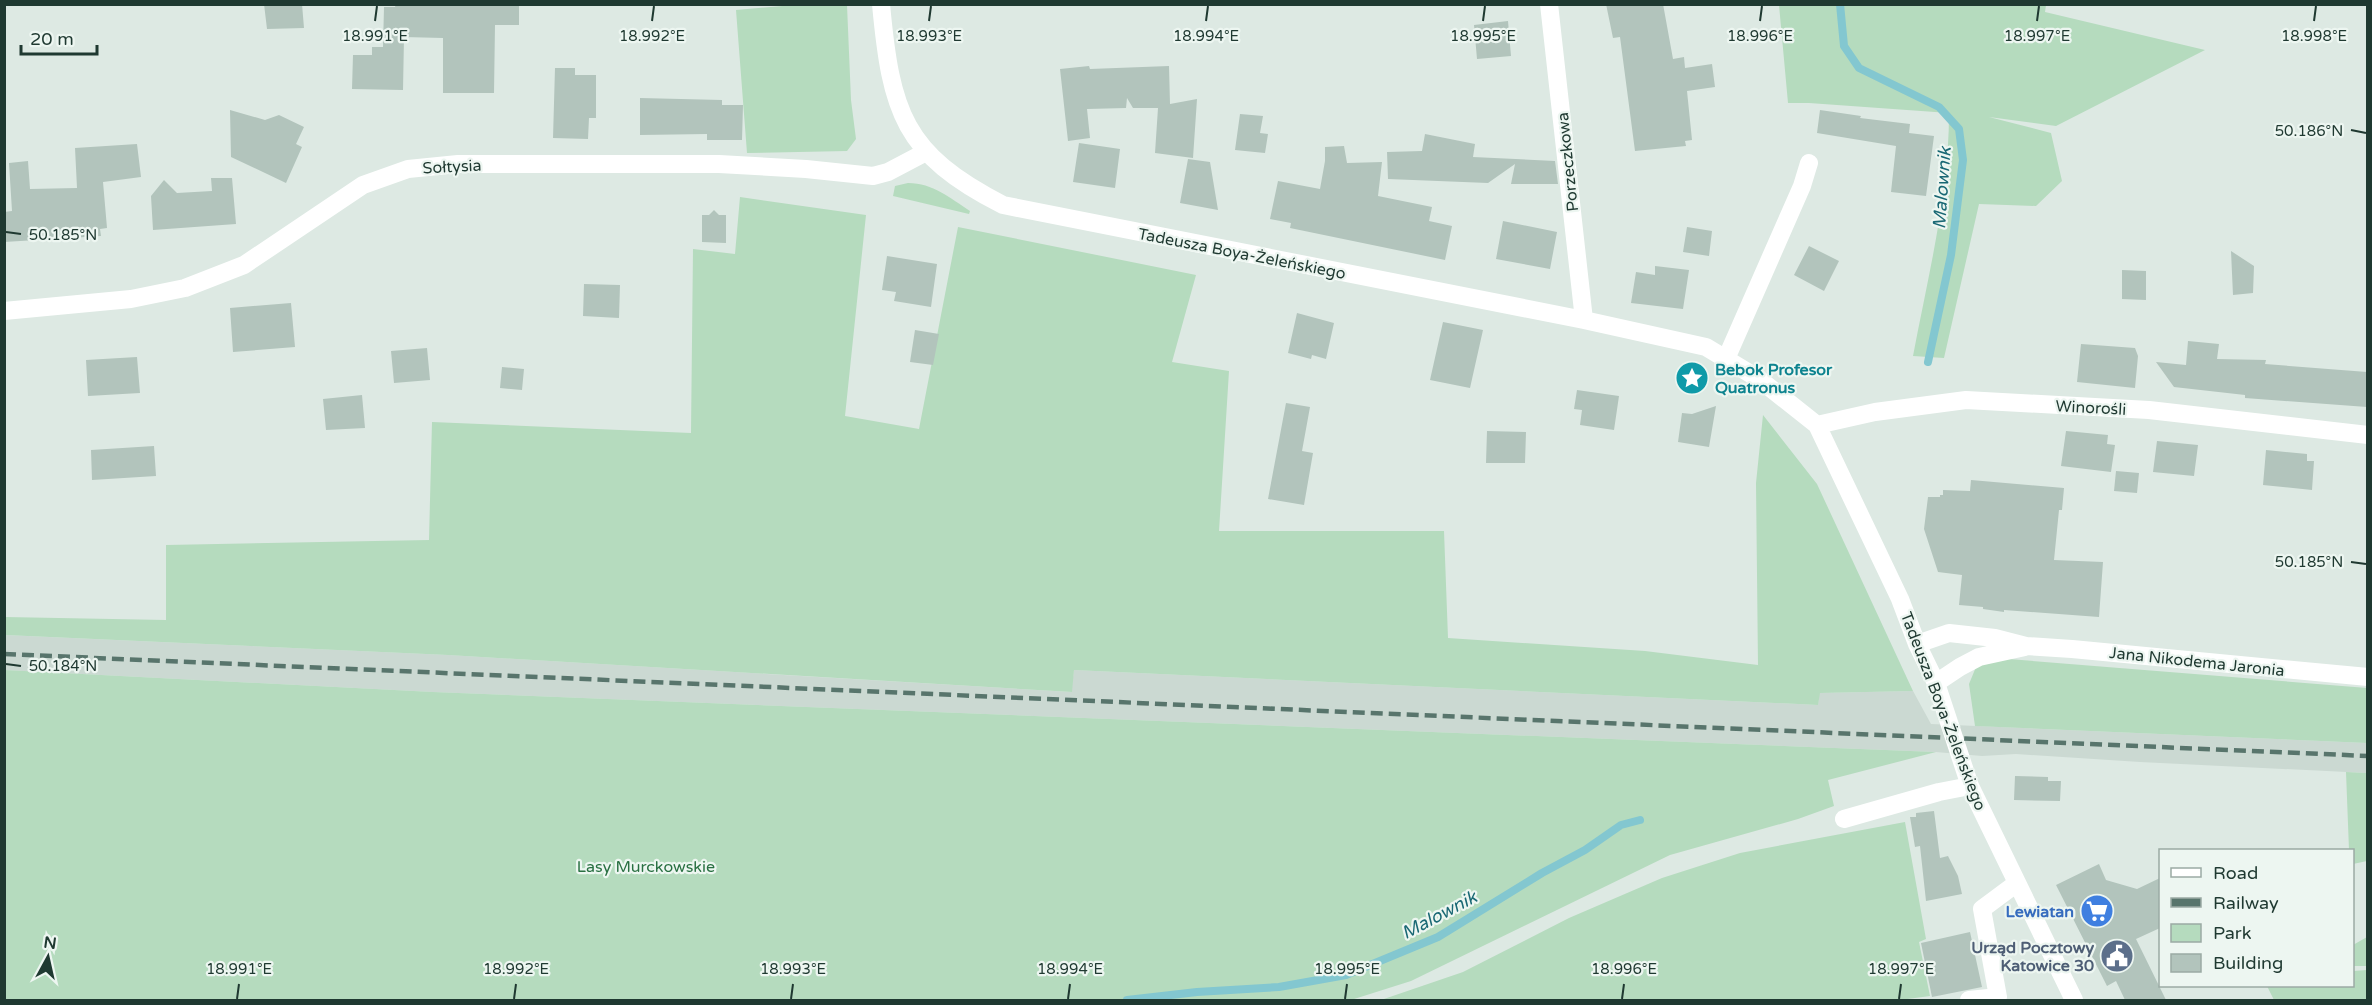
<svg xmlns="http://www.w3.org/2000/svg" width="2372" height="1005" viewBox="0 0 2372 1005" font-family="'Varela Round',sans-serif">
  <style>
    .built { fill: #cbd9d2 }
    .green { fill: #b5dbbe }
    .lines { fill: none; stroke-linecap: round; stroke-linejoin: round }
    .stream { stroke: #83c7d0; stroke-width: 8 }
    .building { fill: #b2c4bc }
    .minor { stroke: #fff; stroke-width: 18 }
    .rail { stroke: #58756c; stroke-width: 4.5; stroke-dasharray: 12 6; stroke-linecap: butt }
    .ticks { fill: none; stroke: #1f3931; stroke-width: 2 }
    .labels { text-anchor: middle; stroke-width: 4.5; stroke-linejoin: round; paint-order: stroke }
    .street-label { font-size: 16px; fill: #1f3931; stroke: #edf6f1 }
    .culture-label { font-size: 16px; font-weight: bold; fill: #0d838f; stroke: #edf6f1; text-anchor: start }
    .park-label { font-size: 16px; fill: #297042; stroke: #edf6f1 }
    .shop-label { font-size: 16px; font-weight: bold; fill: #366cbe; stroke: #edf6f1; text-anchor: end }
    .service-label { font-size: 16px; font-weight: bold; fill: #4e5e75; stroke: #edf6f1; text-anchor: end }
    .water-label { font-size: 18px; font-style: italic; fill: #196874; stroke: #edf6f1 }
    .ticks-label { font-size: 15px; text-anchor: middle; fill: #1f3931; stroke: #edf6f1; stroke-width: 4.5; stroke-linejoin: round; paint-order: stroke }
  </style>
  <rect width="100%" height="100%" fill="#dde9e3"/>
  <path class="built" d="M4,635l444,20 623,37 3,-22 744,35 1,-12 94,-2 18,33 436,19v30l-227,-11 -124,-8 -34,2 -46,-4 -1503,-60 -428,-22z"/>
  <path class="green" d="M794,5h53l4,95 5,39 -9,12 -100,2 -11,-143z
    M1779,5h267l-1,7 160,38 -149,76 -67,-9 62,16 11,48 -26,25 -57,-2 -35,154 -31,-2c15,-80 36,-161 36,-243l-140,-10h-21z
    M908,183c25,0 42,15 62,28l-1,3 -76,-18 2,-10z
    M740,197l126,18 -21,201 74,13 39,-202 238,48 -24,87 57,9 -10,160h225l4,107 197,13 113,14 -2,-182 7,-68 54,69 96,207 -93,2 -2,12 -744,-35 -2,22 -624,-37 -443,-20v-18l161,3v-75l263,-5 3,-118 259,11 2,-184 42,5z
    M1996,658l371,30v55l-392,-17 -6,-42 7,-17z
    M5,670l428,22 1503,60 -108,28 6,26 -36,13 -128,36 -259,126 -60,19h-1346z
    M2346,772l21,1v88l-14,3 -1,-14h-3z
    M1905,822l21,117 -7,3 11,54 -30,4h-519l82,-28 106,-54 93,-40 78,-25z
    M2367,937v29h-14v-21z
    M2367,970v30h-93l-7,-14h85l1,-15z"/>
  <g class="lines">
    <path class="stream" d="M1840,4l4,42 15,22 80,39 20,22 4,31 -12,95 -23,107
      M1127,1000l70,-8 82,-5 67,-12 92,-38 104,-64 43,-23 36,-25 19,-5"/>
  </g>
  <path class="building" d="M264,4h38l2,24 -37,1z
    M396,4h123v21h-24l-1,68h-51v-55l-39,-1 -1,53 -51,-1 1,-34h19v-8h11l1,-40h11z
    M1606,4h57l10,55 11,-2 1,11 27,-4 3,23 -28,4 5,49 -7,1 1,5 -51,5 -15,-114 -7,1z
    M1508,21l3,35 -34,3 -3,-34z
    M1089,66l1,3 79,-3 1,38 27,-5 -4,59 -38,-5 3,-45h-25l-6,-10 -1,10 -39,1 3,29 -22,3 -8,-72z
    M555,68h20v7h21v43h-7l-1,21 -35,-1z
    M640,98l82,2v5h21l-1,35h-35v-6l-67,1z
    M230,110l35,10 14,-5 25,12 -8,17 6,3 -16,36 -55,-26z
    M1820,110l41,6 -1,2 50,6 -1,9 25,3 -8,60 -35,-4 5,-46 -79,-13z
    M1240,114l23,2 -3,17 8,1 -3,19 -30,-3z
    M1425,134l50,10 -2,13 82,4 3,23h-47l4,-20 -27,19 -100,-4 -1,-27 35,-1z
    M1079,143l41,6 -5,39 -42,-6z
    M137,144l4,33 -38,5 4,46 -7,1 1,7 -97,6v-30l8,-1 -3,-48 19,-2 2,28 47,-1 -2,-40z
    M1344,146l3,17 35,-1 -4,34 54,11 -3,14 23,5 -7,34 -155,-32 1,-5 -21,-4 8,-38 42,8 5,-28v-14z
    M1188,159l22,3 8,48 -38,-7z
    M211,178h21l4,46 -83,6 -2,-34 13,-16 13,13 35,-2z
    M714,210l5,5h7v28l-24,-1v-27h7z
    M1503,221l54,11 -7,37 -54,-10z
    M1687,227l25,4 -3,25 -26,-4z
    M1809,246l30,15 -15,30 -30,-16z
    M2231,251l23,15 -1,27 -20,2z
    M887,256l50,8 -6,43 -37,-6 2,-9 -14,-2z
    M1655,266l34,4 -6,39 -52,-6 5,-31 19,3z
    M2122,270l24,1v29l-24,-1z
    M584,284l36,1 -1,33 -36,-2z
    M291,303l4,44 -62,5 -3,-44z
    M1297,313l37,10 -8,36 -14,-4 -1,4 -23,-6z
    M1443,322l40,8 -13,58 -40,-8z
    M915,330l24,4 -6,31 -23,-3z
    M2188,341l31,3 -2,15 49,1 -1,4 102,8v35l-122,-9v-3l-71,-8 -18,-25 30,3z
    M2081,344l54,4 3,8 -3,32 -58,-6z
    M427,348l3,32 -36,3 -3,-32z
    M137,357l3,36 -52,3 -2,-36z
    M502,367l22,2 -2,21 -22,-2z
    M1577,390l42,6 -5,34 -34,-5 2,-15 -8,-1z
    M362,395l3,33 -39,2 -3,-31z
    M1286,403l24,4 -8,44 11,2 -9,52 -36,-6z
    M1716,406l-7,41 -31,-5 4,-29 10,1z
    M1487,431l39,1 -1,31h-39z
    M2066,431l42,4 -1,9 8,1 -4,27 -50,-6z
    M2157,441l41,4 -4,31 -41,-4z
    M154,446l2,30 -64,4 -1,-30z
    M2266,450l41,4v7h7l-2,29 -49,-5z
    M2116,471l23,2 -2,20 -23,-2z
    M1971,480l93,8 -2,22h-3l-5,50 49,2 -4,55 -95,-7v2l-21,-3v-2l-24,-2 3,-30 -24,-3 -14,-43 4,-32h12v-2h3v-5l27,1z
    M2015,776l33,1v4h13l-1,20 -46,-1z
    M1934,811l6,47 8,-2 10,20 4,18 -36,7 -6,-55 -5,1 -5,-30h6v-4z
    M2099,864l7,16 31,9 23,-11v50l-24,11 30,61h-41l-9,-19 -9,5 -51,-101z
    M1970,932l12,55 -50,10 -11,-54z"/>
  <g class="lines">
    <path class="minor" d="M881,4c10,108 22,150 122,201l581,115 122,27 53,32 58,46 83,174 17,45 19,39 34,103 104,214
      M1549,4l35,316
      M4,311l127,-12 54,-11 59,-23 119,-80 45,-16 50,-5h261l87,5 67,7 15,-4 38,-20
      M1726,359l76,-173 7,-23
      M1817,425l58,-13 91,-12 183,10 219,25
      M1917,644l32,-11 46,5 31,8 46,3 296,28
      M1936,683l24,-16 19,-10 46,-10
      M1844,819l95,-27 31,-6
      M1969,1000l29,-3 -16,-88 35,-26"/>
    <path class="rail" d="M4,654l2364,102"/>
  </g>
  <path class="ticks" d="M375,21l2,-15M652,21l2,-15M929,21l2,-15M1206,21l2,-15M1483,21l2,-15M1760,21l2,-15M2037,21l2,-15M2314,21l2,-15M2351,130l15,3M6,232l15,2M2351,562l15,2M6,664l15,2M237,999l2,-15M514,999l2,-15M791,999l2,-15M1068,999l2,-15M1345,999l2,-15M1622,999l2,-15M1899,999l2,-15"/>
  <defs>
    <g id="sight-disc" transform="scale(1.725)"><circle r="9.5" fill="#0f9aa8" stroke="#edf6f1"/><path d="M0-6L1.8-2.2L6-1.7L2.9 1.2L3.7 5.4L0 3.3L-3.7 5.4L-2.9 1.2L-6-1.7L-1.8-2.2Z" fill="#fff"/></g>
    <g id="supermarket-disc" transform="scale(1.725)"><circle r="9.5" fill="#3f7fe0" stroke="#edf6f1"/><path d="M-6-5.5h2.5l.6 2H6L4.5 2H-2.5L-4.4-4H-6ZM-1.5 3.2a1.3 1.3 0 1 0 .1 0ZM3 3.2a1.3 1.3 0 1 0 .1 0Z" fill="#fff"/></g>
    <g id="civic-disc" transform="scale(1.725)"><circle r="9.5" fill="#5c6f8a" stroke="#edf6f1"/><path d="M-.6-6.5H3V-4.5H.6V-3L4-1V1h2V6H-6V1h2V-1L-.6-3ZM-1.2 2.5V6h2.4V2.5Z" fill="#fff"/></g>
  </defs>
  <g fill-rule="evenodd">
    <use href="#sight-disc" x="1692" y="378"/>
    <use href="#supermarket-disc" x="2097" y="911"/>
    <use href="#civic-disc" x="2117" y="956"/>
  </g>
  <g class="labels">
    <g class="street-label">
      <text transform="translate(1567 162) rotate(-96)" y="6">Porzeczkowa</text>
      <text transform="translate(452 166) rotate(-3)" y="6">Sołtysia</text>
      <text transform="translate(1242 253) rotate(11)" y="6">Tadeusza Boya-Żeleńskiego</text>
      <text transform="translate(2091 407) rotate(3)" y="6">Winorośli</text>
      <text transform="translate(2197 661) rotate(6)" y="6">Jana Nikodema Jaronia</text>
      <text transform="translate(1944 711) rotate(69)" y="6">Tadeusza Boya-Żeleńskiego</text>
    </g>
    <g class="culture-label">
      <text x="1715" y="375">Bebok Profesor<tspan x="1715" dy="18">Quatronus</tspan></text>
    </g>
    <g class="park-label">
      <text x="646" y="872">Lasy Murckowskie</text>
    </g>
    <g class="shop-label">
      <text x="2074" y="917">Lewiatan</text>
    </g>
    <g class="service-label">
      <text x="2094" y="953">Urząd Pocztowy<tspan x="2094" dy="18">Katowice 30</tspan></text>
    </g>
    <g class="water-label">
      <text transform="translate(1942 188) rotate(-86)" y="6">Malownik</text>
      <text transform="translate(1439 915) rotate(-28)" y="6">Malownik</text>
    </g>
  </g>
  <g class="ticks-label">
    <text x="375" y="41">18.991°E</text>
    <text x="652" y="41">18.992°E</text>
    <text x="929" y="41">18.993°E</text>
    <text x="1206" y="41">18.994°E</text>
    <text x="1483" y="41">18.995°E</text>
    <text x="1760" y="41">18.996°E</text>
    <text x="2037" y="41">18.997°E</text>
    <text x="2314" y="41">18.998°E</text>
    <text x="2309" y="136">50.186°N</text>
    <text x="63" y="240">50.185°N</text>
    <text x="2309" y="567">50.185°N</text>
    <text x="63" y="671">50.184°N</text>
    <text x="239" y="974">18.991°E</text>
    <text x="516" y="974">18.992°E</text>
    <text x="793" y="974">18.993°E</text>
    <text x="1070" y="974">18.994°E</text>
    <text x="1347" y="974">18.995°E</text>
    <text x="1624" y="974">18.996°E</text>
    <text x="1901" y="974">18.997°E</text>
  </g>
  <rect width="2372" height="1005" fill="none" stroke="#1f3931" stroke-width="12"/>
  <rect x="2159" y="849" width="195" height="138" fill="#edf6f1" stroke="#9baaa4" stroke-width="1.5"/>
  <rect x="2171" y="868" width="30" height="9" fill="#ffffff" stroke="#9baaa4" stroke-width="1.5"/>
  <text x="2213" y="879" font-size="18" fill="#1f3931">Road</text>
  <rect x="2171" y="898" width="30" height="9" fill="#58756c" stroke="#9baaa4" stroke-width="1.5"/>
  <text x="2213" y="909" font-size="18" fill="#1f3931">Railway</text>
  <rect x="2171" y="924" width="30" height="18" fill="#b5dbbe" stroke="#9baaa4" stroke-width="1.5"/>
  <text x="2213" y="939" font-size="18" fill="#1f3931">Park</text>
  <rect x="2171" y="954" width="30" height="18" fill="#b2c4bc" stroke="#9baaa4" stroke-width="1.5"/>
  <text x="2213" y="969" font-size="18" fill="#1f3931">Building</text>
  <g transform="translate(48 957) rotate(8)" stroke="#edf6f1" stroke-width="4.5" paint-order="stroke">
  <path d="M0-4.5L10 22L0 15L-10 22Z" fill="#1f3931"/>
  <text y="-9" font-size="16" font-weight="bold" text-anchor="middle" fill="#1f3931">N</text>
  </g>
  <path d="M21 45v9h76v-9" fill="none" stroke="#1f3931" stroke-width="3"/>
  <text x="30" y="45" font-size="18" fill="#1f3931" stroke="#edf6f1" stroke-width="4.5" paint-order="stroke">20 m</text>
</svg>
